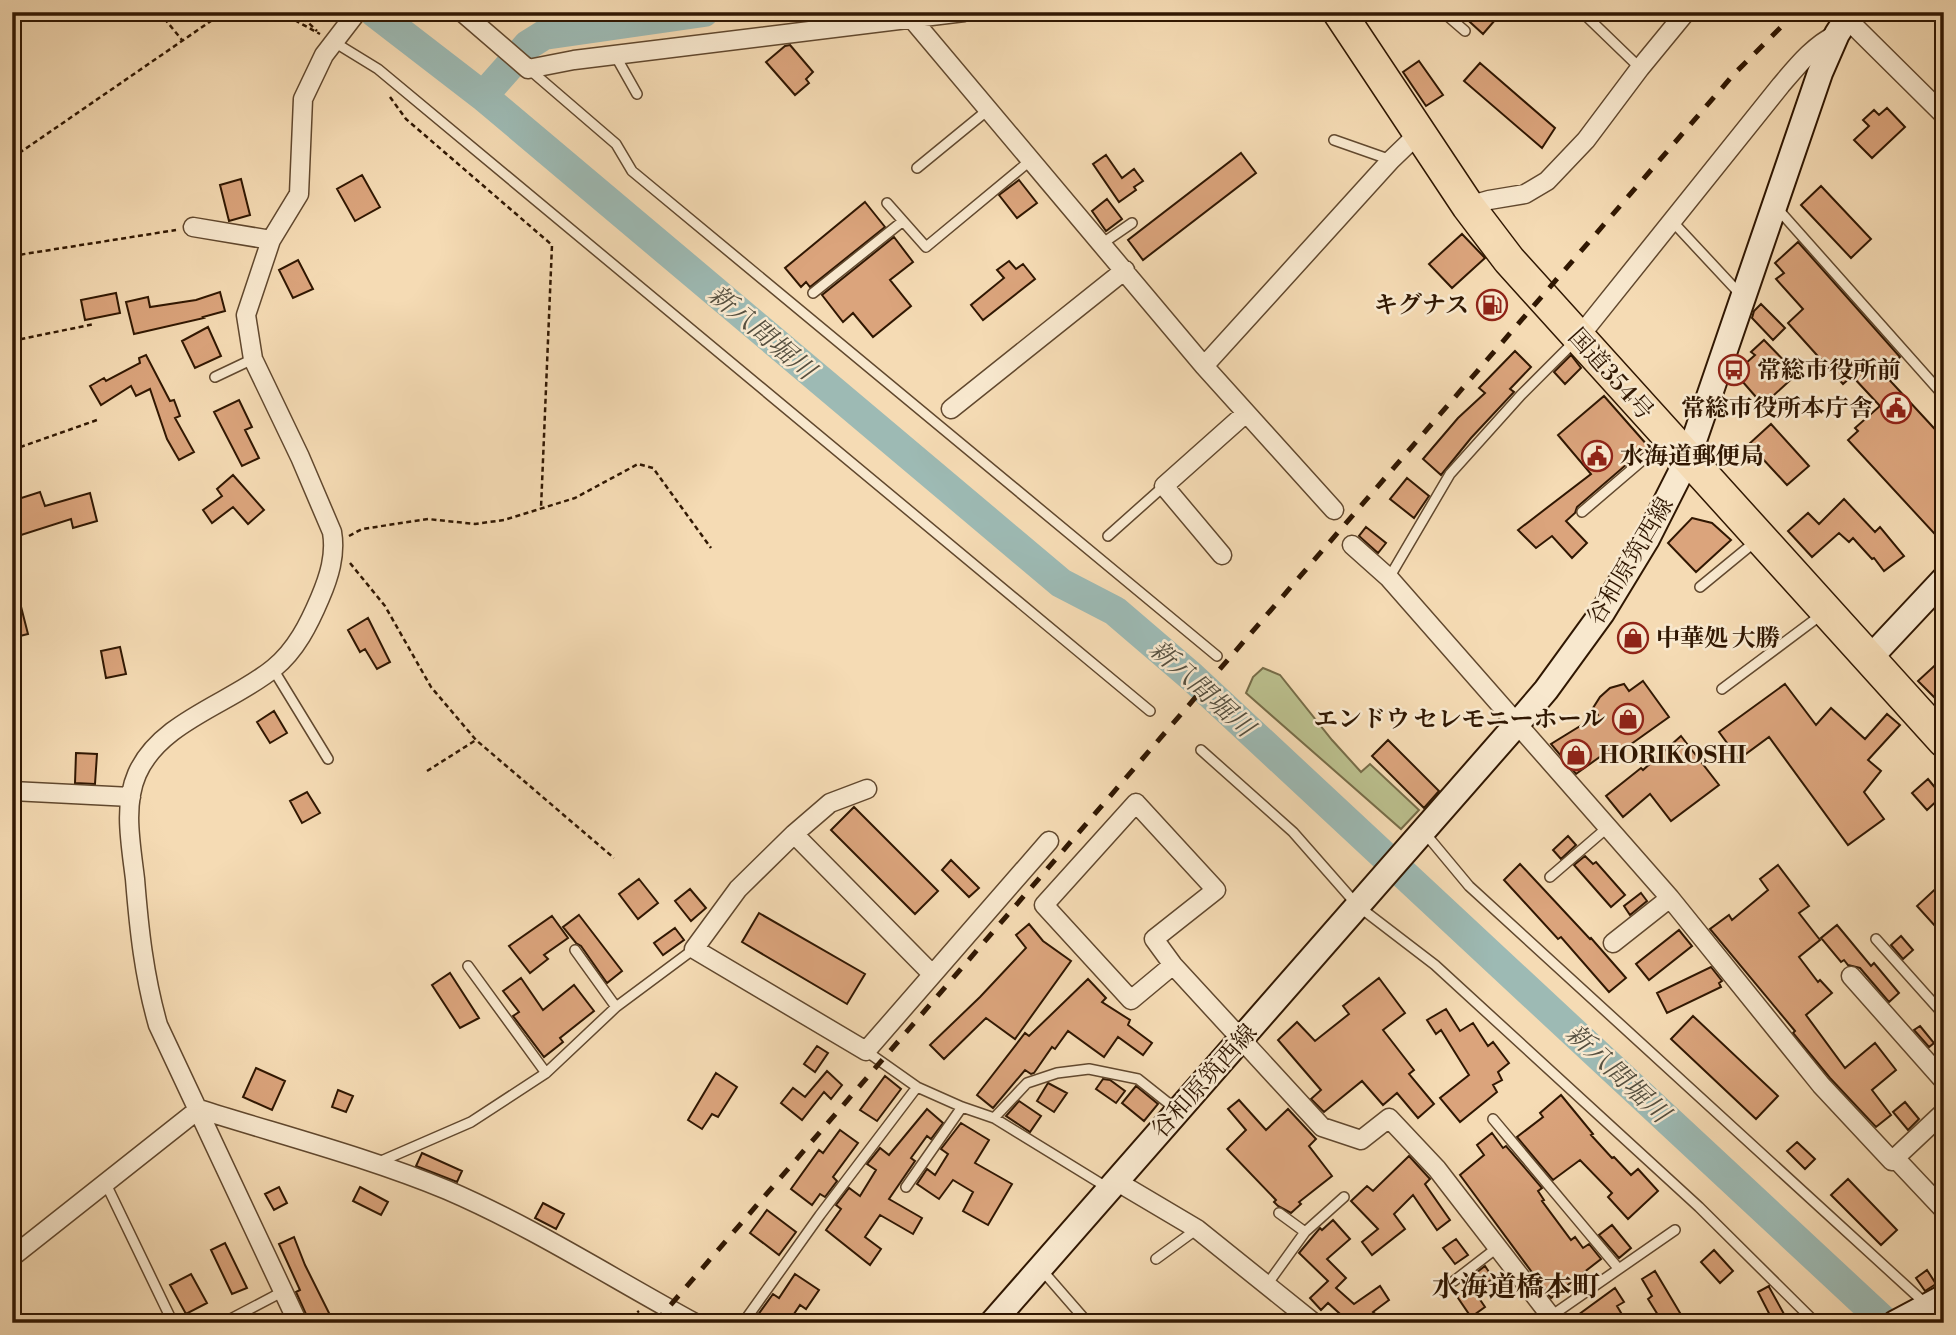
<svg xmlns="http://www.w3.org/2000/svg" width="1956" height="1335" viewBox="0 0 1956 1335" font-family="'Libre Bodoni','Noto Serif JP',serif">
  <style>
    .green { fill: #bbc08e; stroke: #766c48; stroke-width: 2 }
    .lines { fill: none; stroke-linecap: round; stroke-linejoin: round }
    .river { stroke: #9dbab4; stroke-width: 30 }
    .building { fill: #dba47c; stroke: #301702; stroke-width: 2 }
    .lane-casing { stroke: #61482e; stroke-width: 12 }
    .street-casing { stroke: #61482e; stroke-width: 21 }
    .secondary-casing { stroke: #301702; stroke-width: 28 }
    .highway-casing { stroke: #301702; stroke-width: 35 }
    .path { stroke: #301702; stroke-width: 2.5; stroke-dasharray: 5 3.5; stroke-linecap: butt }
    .lane { stroke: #f8e8ce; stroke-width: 9 }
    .street { stroke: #f8e8ce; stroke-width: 18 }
    .secondary { stroke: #f8e8ce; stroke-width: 24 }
    .highway { stroke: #f5dbb4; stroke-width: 32 }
    .rail { stroke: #301702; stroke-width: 5; stroke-dasharray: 12 12; stroke-linecap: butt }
    .labels { text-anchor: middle; stroke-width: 5; stroke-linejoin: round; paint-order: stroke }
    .poi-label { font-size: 24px; font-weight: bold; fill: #301702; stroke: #f8e8ce; text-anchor: start }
    .street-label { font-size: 24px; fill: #301702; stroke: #f8e8ce }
    .water-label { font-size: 26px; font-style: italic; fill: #565040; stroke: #f8e8ce }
    .quarter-label { font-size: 28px; font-weight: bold; fill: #301702; stroke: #f8e8ce }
  </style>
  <rect width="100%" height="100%" fill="#f5dbb4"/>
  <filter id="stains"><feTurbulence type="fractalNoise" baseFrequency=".00286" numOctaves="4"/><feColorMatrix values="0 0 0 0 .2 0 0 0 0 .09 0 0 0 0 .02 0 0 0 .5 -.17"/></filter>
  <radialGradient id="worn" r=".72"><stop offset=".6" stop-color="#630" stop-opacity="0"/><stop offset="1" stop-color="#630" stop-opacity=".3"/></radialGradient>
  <path class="green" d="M1263,668l17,7 52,65 29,32 9,-8 49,46 -18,19 -155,-136 7,-16z"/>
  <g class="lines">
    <path class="river" d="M374,12l109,84 578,487 54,28 77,66 694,646
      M483,96l45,-51 16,-10 160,-23"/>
  </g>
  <path class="building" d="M1459,12h43l-19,22z
    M790,45l23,27 -7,7 3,4 -14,12 -29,-33 19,-16z
    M1419,61l24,34 -17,11 -23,-34z
    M1480,63l75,65 -13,20 -78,-67z
    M1887,108l18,19 -33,31 -18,-18 15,-14 -6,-6 11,-10 5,5z
    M1241,153l15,20 -113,87 -15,-20z
    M1106,155l16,23 12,-9 9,12 -9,6 2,3 -17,12 -26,-38z
    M362,175l18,32 -25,14 -18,-32z
    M241,179l9,36 -21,6 -9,-36z
    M1019,180l18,23 -20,15 -18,-23z
    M1821,186l50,53 -20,19 -50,-53z
    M1107,199l15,20 -16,12 -14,-20z
    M865,202l20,25 -75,60 -4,-5 -5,5 -16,-19z
    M1462,234l23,24 -33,30 -23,-24z
    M894,237l19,25 -23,18 21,26 -38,31 -20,-24 -10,9 -21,-27z
    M1798,242l102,115 -17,16 61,66v105l-96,-104 10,-9 -3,-3 25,-22 -28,-30 -9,8 -55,-61 15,-14 -27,-30 8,-6 -9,-10z
    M298,260l15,29 -20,9 -14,-28z
    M1009,261l7,8 7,-5 12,15 -52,41 -12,-15 33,-27 -7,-8z
    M220,292l5,19 -22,6 1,1 -70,16 -8,-32 22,-5 2,10 46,-7z
    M116,293l4,20 -35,7 -4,-20z
    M1761,304l24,24 -12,12 -21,-22 2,-7z
    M208,327l13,29 -26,12 -13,-27z
    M1764,340l33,34 -34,31 -28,-32 20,-18 -4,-3z
    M1515,351l16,16 -21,22 4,3 -43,46 -30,37 -18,-16 35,-41 27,-25 -6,-5z
    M146,355l24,46 4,-1 6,16 -5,2 19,34 -15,8 -12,-21 -17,-50 -14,7 -5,-10 -30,19 -11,-19 14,-8 2,3 34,-18 -1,-5z
    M1571,355l10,13 -16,16 -11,-12z
    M1604,396l44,50 -71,61 -2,6 -9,8 21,22 -15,15 -20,-22 -16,12 -18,-18 73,-56 -33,-39z
    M239,400l13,27 -7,3 14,28 -17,8 -28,-54z
    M1771,424l38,42 -22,19 -38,-41z
    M233,475l31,35 -16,14 -15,-17 -21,16 -9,-13 19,-14 -5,-7z
    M1407,478l22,18 -15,22 -24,-19z
    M40,492l5,14 45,-13 7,28 -24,7 -2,-9 -53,17 -6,-18v-17z
    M1844,499l31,33 5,-5 24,29 -20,15 -10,-13 -2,1 -19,-21 -4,4 -10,-9 -27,24 -24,-26 20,-18 11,11z
    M1692,518l20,5 19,17 -35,32 -28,-29z
    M1366,527l20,16 -8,10 -19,-17z
    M17,591l11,43 -16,4v-46z
    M368,618l22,44 -13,7 -12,-20 -5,3 -12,-22z
    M120,647l6,27 -20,4 -5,-27z
    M1944,657v50l-26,-26z
    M1643,681l26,36 -56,40 -5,-6 -32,23 -25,-30 47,-29 -5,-7 7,-11 10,-9 14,-4 5,7z
    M1785,684l31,41 15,-17 34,31 22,-25 13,11 -32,35 13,11 -17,21 20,27 -36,26 -79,-108 -30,22 -20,-27z
    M274,711l13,22 -17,10 -13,-21z
    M1681,736l38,49 -48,36 -21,-27 -27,23 -17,-21 35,-28 2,2z
    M1388,740l51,51 -15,17 -52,-52z
    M76,753l21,1 -2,30 -20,-1z
    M1928,779l14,17 -15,14 -15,-17z
    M307,792l13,21 -18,10 -12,-22z
    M854,807l84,84 -23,23 -84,-84z
    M1568,836l8,9 -15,14 -8,-9z
    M1585,856l8,8 3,-2 29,33 -14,12 -37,-42z
    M951,860l28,28 -10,9 -27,-27z
    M1520,864l70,75 1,-1 35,40 -17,14 -48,-55 -3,2 -54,-59z
    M1778,865l31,41 -10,7 21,27 -21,17 19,25 2,-2 12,13 -26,22 39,53 30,-25 21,27 -24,20 19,25 -15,12 -46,-49 -37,-45 2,-2 -85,-102 19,-14 3,5 36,-30 -8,-11z
    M639,879l19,24 -20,16 -19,-25z
    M1944,881v55l-27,-30z
    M690,889l16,19 -15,13 -16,-20z
    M1641,893l6,8 -17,14 -6,-9z
    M759,913l106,61 -18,30 -105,-62z
    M579,915l43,56 -15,12 -26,-37 -5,-3 -13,-16z
    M552,916l16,22 -24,17 4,4 -18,14 -21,-27z
    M1029,924l14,17 28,20 -56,78 -29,-21 -42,41 -14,-14 50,-48 46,-49 -10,-13z
    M1837,925l34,41 3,-3 25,30 -10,9 -29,-34 -12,-3 -4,-5 -3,2 -20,-24z
    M675,928l9,12 -21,15 -9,-12z
    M1679,930l13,16 -43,34 -13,-16z
    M1901,936l12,14 -10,9 -12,-14z
    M1711,967l11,14 -3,2 2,4 -54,26 -10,-20z
    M450,973l29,45 -19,10 -28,-43z
    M521,978l22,32 31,-25 20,26 -34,27 3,4 -19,15 -31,-41 6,-4 -16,-21z
    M1379,978l26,35 -22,17 31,40 -5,4 25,30 -16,14 -21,-25 -14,12 -21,-24 -38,31 -13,-13 10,-9 -43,-50 19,-18 18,19 34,-27 -6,-8z
    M1088,979l18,19 -4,4 28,18 -2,5 24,18 -9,12 -25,-18 -14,20 -36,-26 -13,18 -3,-2 -18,26 -3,1 -6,-4 -32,38 -16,-13 48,-62 4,3z
    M1446,1009l14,22 13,-8 15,23 5,-4 16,21 -11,9 4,8 -9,5 4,7 -37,30 -20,-24 29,-23 -28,-45 -5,4 -9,-14z
    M1693,1016l85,80 -22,23 -85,-80z
    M1920,1026l14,17 -5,4 -15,-17z
    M817,1046l11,7 -13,19 -11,-8z
    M256,1068l29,13 -13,29 -29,-13z
    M827,1071l15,14 -11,14 -7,-7 -22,28 -21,-17 12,-15 12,9z
    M716,1073l21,14 -19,30 -6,-3 -10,15 -14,-9z
    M885,1076l16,13 -24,32 -17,-11z
    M1103,1079l7,1 15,11 -9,12 -20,-14z
    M1048,1083l19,10 -13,19 -17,-11z
    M1136,1086l22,18 -14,17 -22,-18z
    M338,1090l15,6 -7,16 -14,-5z
    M1561,1095l32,39 -2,1 21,23 2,-1 17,18 7,-6 20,22 -30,28 -20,-22 4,-4 -32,-33 -27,20 -36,-43 26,-20 -3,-4z
    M1239,1100l27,30 22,-21 28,30 -7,7 23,30 -33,26 2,2 -10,9 -13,-7 -4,-4 2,-2 -49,-51 19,-19 -18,-21z
    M1019,1101l22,15 -11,16 -24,-16z
    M1905,1102l14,17 -11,11 -15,-18z
    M927,1109l16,14 -12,16 -4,-3 -16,22 4,3 -26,38 33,19 -9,16 -33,-19 -15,22 16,12 -11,16 -44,-35 15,-21 -5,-4 13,-17 11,8 16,-26 -9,-6 13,-16 9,7z
    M961,1123l28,17 -14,23 37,21 -24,41 -25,-14 10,-19 -20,-12 -14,19 -22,-15 10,-15 8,6 13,-21 -7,-5z
    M840,1130l18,13 -25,34 4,4 -12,16 -5,-3 -8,11 -21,-16 28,-39 4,3z
    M1492,1133l11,15 3,-2 36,42 -4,3 6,9 -2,1 29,39 4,-3 8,11 6,-4 12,15 -50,39 -91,-123 24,-20 -7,-10z
    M1797,1142l18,17 -10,10 -18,-18z
    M422,1153l40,18 -5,11 -41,-16z
    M1409,1156l21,23 -5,5 25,36 -13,10 -24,-35 -19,19 11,15 -33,26 -10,-13 16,-13 -27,-28 16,-15 6,5z
    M1848,1179l49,51 -16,15 -50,-50z
    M279,1187l8,16 -13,7 -9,-16z
    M360,1187l28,15 -7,13 -28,-14z
    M543,1203l21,11 -8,15 -21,-11z
    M767,1210l29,22 -17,23 -29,-22z
    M1333,1220l17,19 -23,20 19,19 -10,10 18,16 26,-18 9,14 -16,12 13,11h-36l-22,-20 -7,7 -11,-12 18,-17 -29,-28 21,-25 2,2z
    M1612,1225l19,23 -12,10 -20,-23z
    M294,1237l11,28 29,58h-24l-1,-2 -13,-29 4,-2 -21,-46z
    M1456,1239l12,16 -13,9 -12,-16z
    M225,1243l22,45 -15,6 -21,-44z
    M1714,1250l19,21 -13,12 -19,-21z
    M1485,1266l8,12 -11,9 -10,-11z
    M1927,1270l9,14 -11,7 -9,-13z
    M1655,1271l31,52h-23l-15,-24 4,-3 -10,-17z
    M191,1274l16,29 -21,11 -16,-29z
    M795,1274l24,16 -13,19 -6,-4 -12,18h-36l21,-29 6,4z
    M1470,1285l15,22 -14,10 -15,-22z
    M1769,1286v1l20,36h-15l-16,-31z
    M1615,1288l9,14 -7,4 10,17h-16l-4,-8 -13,8h-27z"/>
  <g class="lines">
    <g class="lane-casing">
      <path id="lane" d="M1443,12l22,19
        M1582,12l58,56
        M334,42l44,27 772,642
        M615,55l22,39
        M530,70l86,74 16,27 585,485
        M1334,140l57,20
        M917,168l72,-59
        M887,203l39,44 105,-87
        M1776,207l168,189
        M1672,221l68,73
        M1103,243l29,-20
        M813,293l90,-72
        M215,377l38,-18
        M1582,512l83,-71
        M1108,536l56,-50
        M1389,578l61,-104 71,-79 54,-54
        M1700,587l56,-46
        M273,669l55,90
        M1722,689l99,-74
        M1201,750l92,82 65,74 77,59 264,242 117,116
        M1424,832l45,54 459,420 16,17
        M1550,877l58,-50
        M1876,939l68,76
        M575,950l41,57
        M468,966l78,107
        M866,1051l51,36 45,20 32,11 114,70
        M994,1118l33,-35 30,-10 32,-4 49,10 39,31
        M1493,1119l125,149
        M379,1162l92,-40 75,-49 70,-66 78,-58
        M106,1184l67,139
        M906,1187l56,-80
        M1279,1213l26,19
        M1156,1259l41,-30
        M1041,1269l47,54
        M1454,1281l44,-34
        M1266,1286l39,-54 39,-35
        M223,1323l59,-31
        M743,1323l77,-108 97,-128
        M1541,1323l134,-93"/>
    </g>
    <g class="street-casing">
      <path id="street" d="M462,12l66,57 46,-9 390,-48
        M1840,12l104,103
        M912,19l292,347 130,144
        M1468,206l21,-6 36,-6 22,-13 39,-41 54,-72 46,-56
        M193,227l78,13
        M1579,337l202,-252c17,-20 32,-39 56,-51
        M1204,366l187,-206 27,-26
        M951,409l174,-139
        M1352,545l37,33 281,320 151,187 71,76 3,-3 49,52
        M1222,555l-58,-69 82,-73
        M867,789l-37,14 -36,31 -56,55 -44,60 172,102 183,-210
        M12,791l119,6
        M794,834l138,140
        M1613,943l57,-45
        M1173,965l-42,35 -87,-95 92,-102 80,87 -62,49 19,26 149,162 39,13 28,-22 48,51 119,154
        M1851,976l93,105
        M199,1109c82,26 168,48 248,81 86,37 165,88 248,133
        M1895,1158l49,-46
        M1116,1181l81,48 117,94
        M12,1257l187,-148
        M298,1323l-140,-298c-14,-49 -19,-96 -23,-146 -4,-34 -12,-73 2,-105 23,-53 95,-71 137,-106 22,-18 35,-44 46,-70 9,-21 16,-43 12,-66l-32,-75 -47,-98 -7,-44 25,-75 28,-46 4,-95 21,-44 33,-43"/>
    </g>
    <g class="secondary-casing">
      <path id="secondary" d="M1869,659l75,-80
        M992,1323l525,-599 29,-34 56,-77 45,-74 41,-81 132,-385 17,-39 14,-22
        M1895,1323l49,-26"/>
    </g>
    <g class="highway-casing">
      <path id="highway" d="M1339,12l129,194 41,54 435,481"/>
    </g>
    <path class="path" d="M159,12l23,28
      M280,12l40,22
      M297,12l20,19
      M390,97l16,22 146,126 -11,263
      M12,158l212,-146
      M12,256l164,-26
      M12,341l82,-17
      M12,450l85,-30
      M349,536l13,-7 66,-10 47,5 29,-4 71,-22 63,-34 15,4 58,80
      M350,563l35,43 46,81 45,53 138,118
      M427,771l49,-31
      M624,1323l15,-12"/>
    <use href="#lane" class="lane"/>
    <use href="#street" class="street"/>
    <use href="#secondary" class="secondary"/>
    <use href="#highway" class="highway"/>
    <path class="rail" d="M655,1323l1079,-1249 62,-62"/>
  </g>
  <defs>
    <g id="fuel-ring" transform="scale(1.575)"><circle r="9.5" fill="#f8e8ce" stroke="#8f2418" stroke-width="1.5"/><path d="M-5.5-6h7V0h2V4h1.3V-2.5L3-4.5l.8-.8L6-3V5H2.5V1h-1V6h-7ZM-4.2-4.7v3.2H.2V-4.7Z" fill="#8f2418"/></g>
    <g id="bus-ring" transform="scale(1.575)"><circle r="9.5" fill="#f8e8ce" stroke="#8f2418" stroke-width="1.5"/><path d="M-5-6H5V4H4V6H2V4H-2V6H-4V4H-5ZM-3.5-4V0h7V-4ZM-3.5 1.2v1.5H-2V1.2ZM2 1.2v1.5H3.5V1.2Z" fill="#8f2418"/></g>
    <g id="civic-ring" transform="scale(1.575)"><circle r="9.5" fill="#f8e8ce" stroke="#8f2418" stroke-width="1.5"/><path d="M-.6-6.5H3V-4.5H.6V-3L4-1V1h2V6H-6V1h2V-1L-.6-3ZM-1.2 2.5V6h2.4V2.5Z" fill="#8f2418"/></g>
    <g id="shop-ring" transform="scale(1.575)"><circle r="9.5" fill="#f8e8ce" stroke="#8f2418" stroke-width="1.5"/><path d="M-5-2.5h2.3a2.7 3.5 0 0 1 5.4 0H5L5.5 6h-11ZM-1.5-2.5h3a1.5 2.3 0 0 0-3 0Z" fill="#8f2418"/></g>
  </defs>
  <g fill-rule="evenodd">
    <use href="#fuel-ring" x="1492" y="305"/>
    <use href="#bus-ring" x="1734" y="370"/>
    <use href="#civic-ring" x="1896" y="408"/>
    <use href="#civic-ring" x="1597" y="456"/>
    <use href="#shop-ring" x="1633" y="638"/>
    <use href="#shop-ring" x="1628" y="719"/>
    <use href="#shop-ring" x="1576" y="755"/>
  </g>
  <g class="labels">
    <g class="poi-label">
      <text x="1469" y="313" text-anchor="end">キグナス</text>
      <text x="1757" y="378">常総市役所前</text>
      <text x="1873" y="416" text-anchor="end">常総市役所本庁舎</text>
      <text x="1620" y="464">水海道郵便局</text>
      <text x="1656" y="646">中華処 大勝</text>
      <text x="1605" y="727" text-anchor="end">エンドウ セレモニーホール</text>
      <text x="1599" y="763">HORIKOSHI</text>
    </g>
    <g class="street-label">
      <text transform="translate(1611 374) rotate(48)" y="8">国道354号</text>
      <text transform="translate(1630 561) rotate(-59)" y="8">谷和原筑西線</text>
      <text transform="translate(1204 1081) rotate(-48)" y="8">谷和原筑西線</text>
    </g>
    <g class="water-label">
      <text transform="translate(762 332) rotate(40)" y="9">新八間堀川</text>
      <text transform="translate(1202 688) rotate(42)" y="9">新八間堀川</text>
      <text transform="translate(1618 1073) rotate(43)" y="9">新八間堀川</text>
    </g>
    <g class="quarter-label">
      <text x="1516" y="1296">水海道橋本町</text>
    </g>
  </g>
  <rect width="1956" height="1335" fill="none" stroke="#f5dbb4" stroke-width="42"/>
  <rect x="14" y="14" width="1928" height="1307" fill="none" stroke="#301702" stroke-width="3.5"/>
  <rect x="21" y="21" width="1914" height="1293" fill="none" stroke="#301702" stroke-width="2"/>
  <rect width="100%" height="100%" filter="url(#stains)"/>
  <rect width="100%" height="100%" fill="url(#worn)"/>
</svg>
